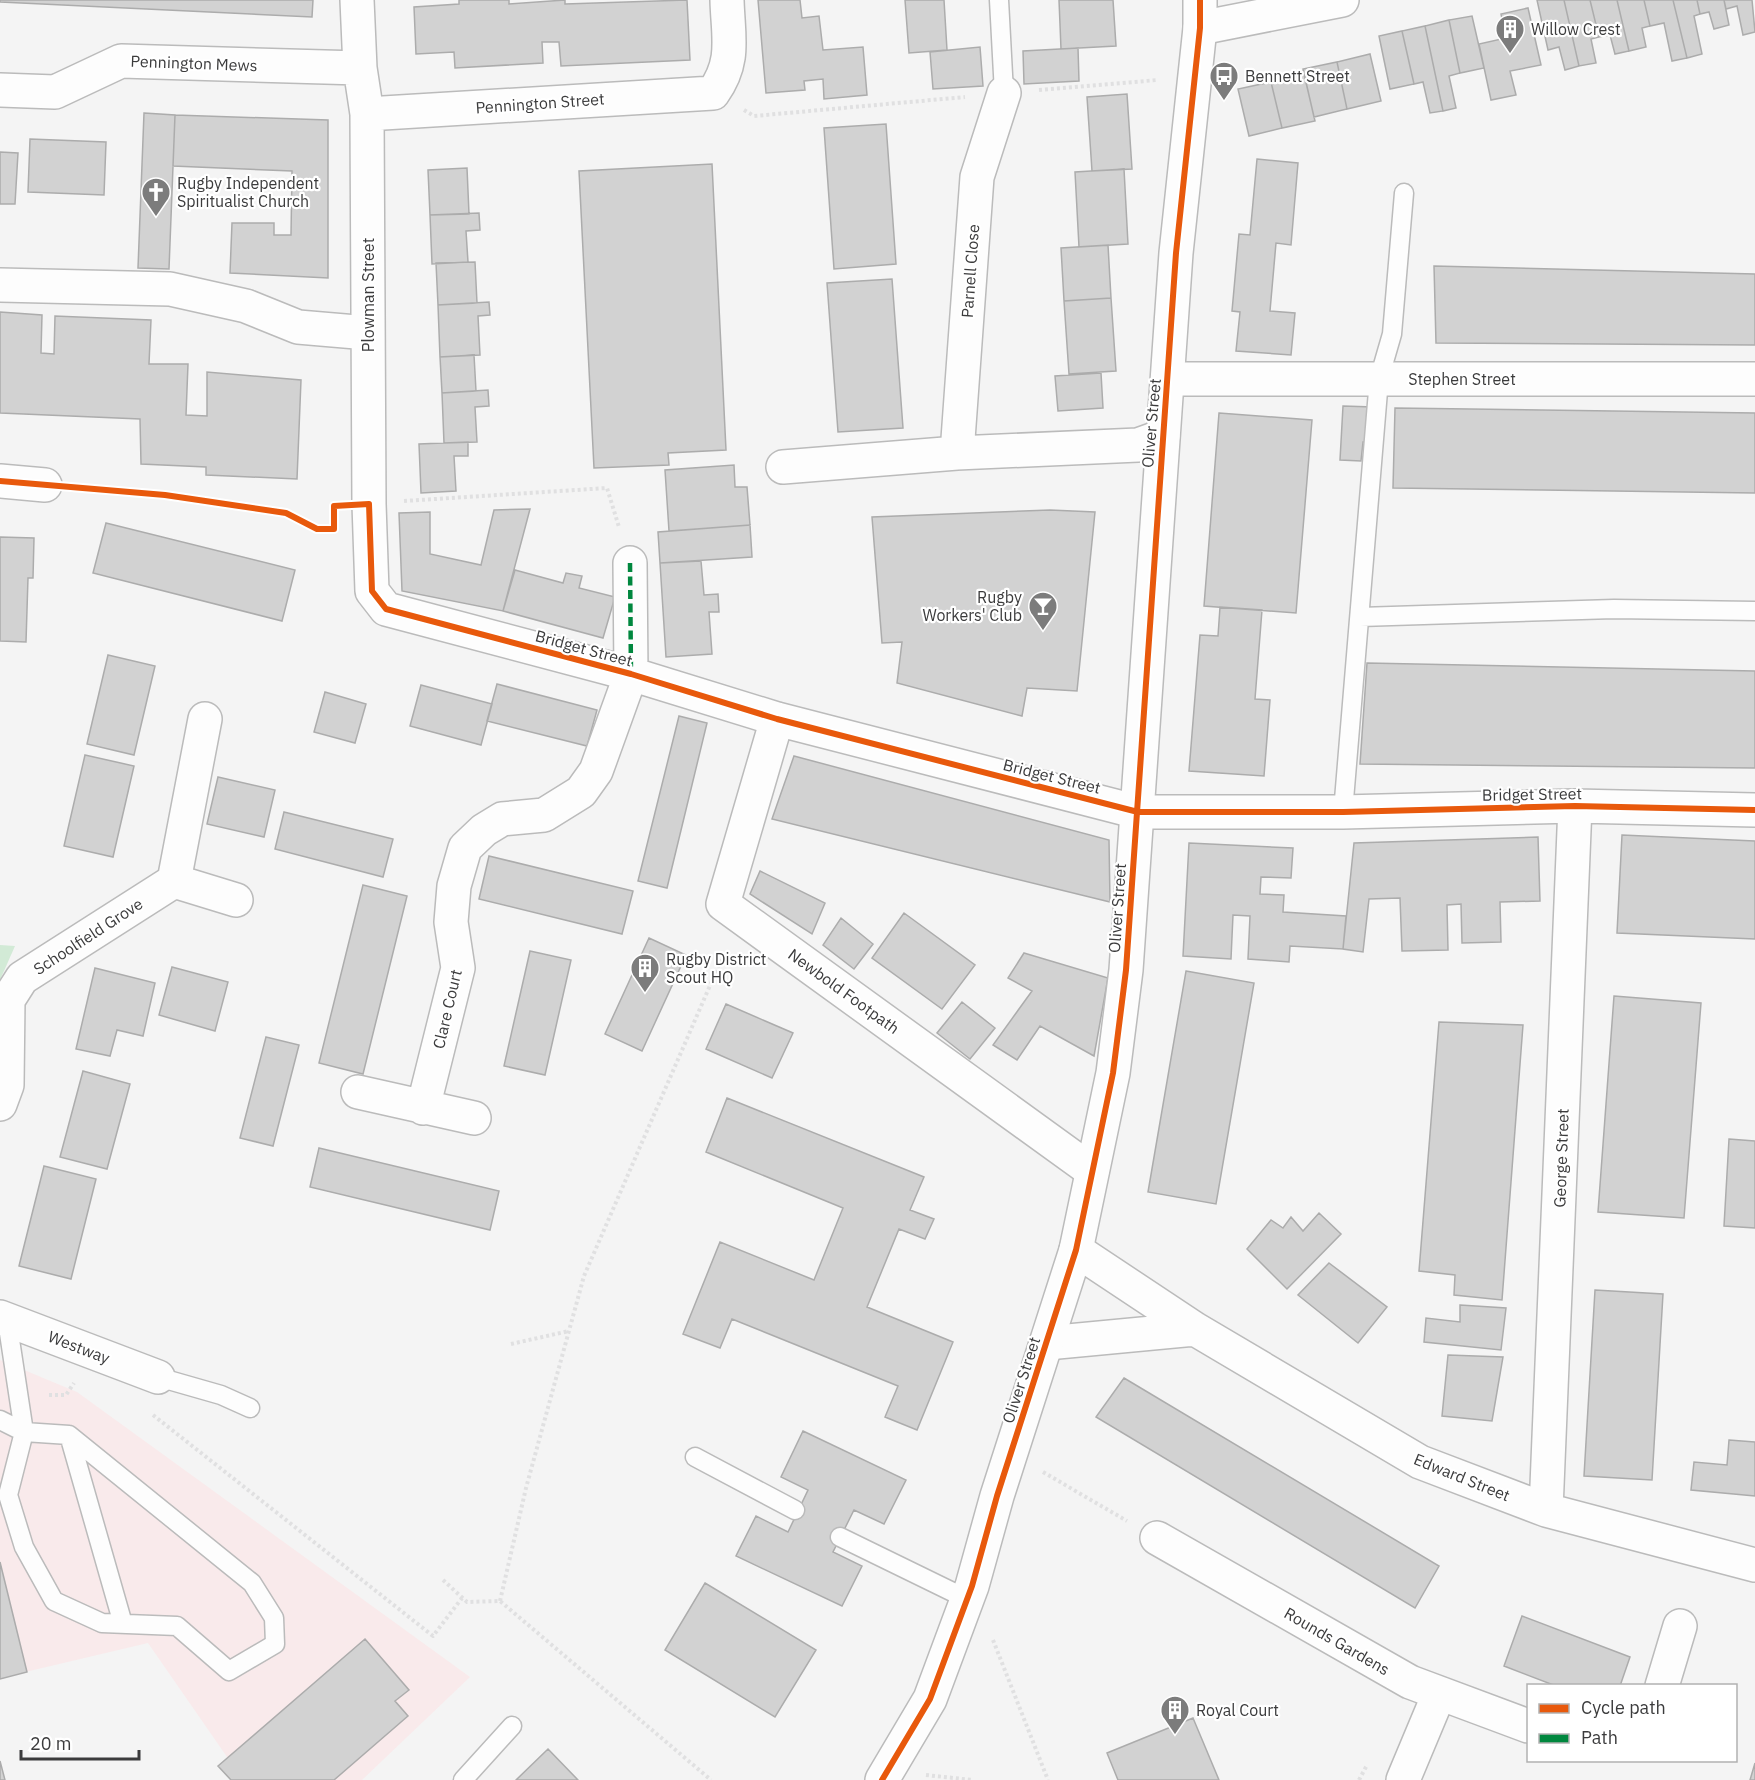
<svg xmlns="http://www.w3.org/2000/svg" width="1755" height="1780" viewBox="0 0 1755 1780" font-family="'IBM Plex Sans',sans-serif">
  <style>
    .commercial { fill: #f9eaeb }
    .green { fill: #d2ead6 }
    .building { fill: #d2d2d2; stroke: #acacac; stroke-width: 1.5 }
    .lines { fill: none; stroke-linecap: round; stroke-linejoin: round }
    .lane-casing { stroke: #bbb; stroke-width: 21 }
    .street-casing { stroke: #bbb; stroke-width: 36 }
    .secondary-casing { stroke: #bbb; stroke-width: 36 }
    .path { stroke: #e0e0e1; stroke-width: 4; stroke-dasharray: 3 3; stroke-linecap: butt }
    .lane { stroke: #fdfdfd; stroke-width: 18 }
    .street { stroke: #fdfdfd; stroke-width: 33 }
    .secondary { stroke: #fdfdfd; stroke-width: 33 }
    .quiet { stroke: #00873e; stroke-width: 4.5; stroke-dasharray: 9 4.5; stroke-linecap: butt }
    .cycleway-casing { stroke: #fff; stroke-width: 10 }
    .cycleway { stroke: #e8590c; stroke-width: 6 }
    .labels { text-anchor: middle; stroke-width: 4.5; stroke-linejoin: round; paint-order: stroke }
    .poi-label { font-size: 16px; fill: #3b3b3c; stroke: #fff; text-anchor: start }
    .street-label { font-size: 16px; fill: #3b3b3c; stroke: #fff }
  </style>
  <rect width="100%" height="100%" fill="#f4f4f4"/>
  <path class="commercial" d="M0,1360l77,32 393,285 -108,103h-119l-95,-137 -148,35z"/>
  <path class="green" d="M0,945l15,1 -15,34z"/>
  <path class="building" d="M0,0h313l-1,17 -312,-15z
    M459,0h50v4l56,-4v4l122,-4 3,60 -129,6 -2,-24h-17l1,21 -88,5 -1,-16 -38,2 -2,-47 45,-3z
    M758,0h42l2,18 17,-2 4,34 40,-3 4,48 -43,4 -1,-20 -19,2 1,9 -39,3z
    M905,0h39l3,50 -38,3z
    M1059,0h54l3,46 -55,3z
    M1537,0h27l15,66 -14,4 -6,-23 -11,3z
    M1564,0h26l9,37 -8,2 5,24 -17,3z
    M1590,0h27l12,51 -14,3 -5,-19 -11,2z
    M1617,0h27l6,26 -8,2 4,19 -17,4z
    M1644,0h29l14,58 -15,3 -8,-38 -14,3z
    M1673,0h24l3,14 -6,2 8,38 -15,4z
    M1697,0h27l5,25 -15,4 -5,-17 -9,2z
    M1724,0h28l3,32 -12,3 -6,-29 -11,3z
    M1528,8l13,57 -31,6 6,24 -25,5 -12,-56 27,-6 -5,-24z
    M1472,16l12,52 -24,5 -11,-53z
    M1449,20l11,53 -11,3 7,32 -13,3 -18,-85z
    M1425,26l18,85 -13,2 -7,-31 -9,2 -12,-53z
    M1402,31l12,53 -24,5 -11,-53z
    M980,47l3,39 -50,3 -3,-37z
    M1078,48l1,33 -55,3 -1,-33z
    M1370,54l11,47 -34,8 -10,-47z
    M1337,62l10,47 -33,8 -11,-48z
    M1304,74l11,47 -33,7 -11,-46z
    M1271,82l11,46 -33,8 -11,-47z
    M1127,94l5,75 -40,2 -5,-74z
    M144,113l31,2 -6,154 -31,-1z
    M175,115l153,5v158l-98,-5 2,-50h42v12h17l1,-64 -119,-5z
    M886,124l10,140 -62,5 -10,-141z
    M30,139l76,3 -2,53 -76,-3z
    M0,152l18,1 -3,51h-15z
    M1257,159l41,4 -7,82 -15,-2 -6,68 25,2 -4,42 -55,-4 4,-39 -8,-1 7,-77 11,1z
    M712,164l14,286 -58,3 1,12 -75,3 -15,-297z
    M467,168l2,46 -39,1 -2,-45z
    M1124,169l4,75 -49,3 -4,-75z
    M479,213l1,17 -14,1 2,31 -36,2 -2,-49z
    M1108,245l3,53 -47,3 -3,-53z
    M475,262l2,41 -39,2 -2,-42z
    M1434,266l321,8v71l-319,-2z
    M892,279l11,149 -65,4 -11,-149z
    M1111,298l5,73 -47,3 -5,-73z
    M489,302l1,13 -12,1 2,39 -40,2 -2,-52z
    M0,312l42,3 -1,38 13,1 1,-38 96,4 -2,44h39l-2,51 21,1v-44l94,8 -4,99 -91,-4v-8l-65,-3 -1,-45 -140,-6z
    M474,355l2,36 -34,2 -2,-36z
    M1101,373l2,35 -45,3 -3,-35z
    M488,390l1,16 -14,1 2,35 -33,1 -2,-50z
    M1343,406l30,1 -2,35h-8l-2,19 -21,-1z
    M1395,408l360,5v80l-362,-5z
    M1219,413l93,7 -16,193 -92,-7z
    M468,442v14h-14l2,35 -35,2 -2,-49z
    M734,465l1,22h12l3,38 -81,6 -4,-61z
    M530,509l-27,102 -101,-20 -3,-78 31,-1v42l51,11 13,-55z
    M1050,510l45,2 -18,179 -50,-3 -5,28 -125,-33 5,-41 -20,1 -10,-126z
    M106,523l189,47 -13,51 -189,-48z
    M750,525l2,32 -92,6 -2,-31z
    M0,537l34,1 -1,40h-5l-2,64 -26,-1z
    M701,561l3,34 14,-1 1,18h-10l3,42 -46,3 -6,-94z
    M515,570l48,13 3,-10 16,3 -3,12 36,9 -12,41 -100,-27z
    M1220,607l42,3 -7,89 15,1 -6,76 -75,-5 11,-136 18,1z
    M108,655l47,11 -21,89 -47,-11z
    M1367,663l388,8v97l-395,-4z
    M497,684l100,26 -10,36 -100,-25z
    M421,685l71,19 -11,41 -71,-19z
    M325,692l41,12 -11,39 -41,-11z
    M679,716l28,7 -40,165 -29,-7z
    M85,755l49,11 -21,91 -49,-11z
    M794,756l315,84 1,62 -338,-83z
    M218,777l57,13 -11,47 -57,-13z
    M284,812l109,27 -10,38 -108,-28z
    M1622,835l133,6v98l-138,-6z
    M1538,837l2,64 -40,1 1,40 -39,1 -1,-39 -14,1 1,45 -46,1 -2,-53 -31,1 -6,53 -20,-3 11,-106z
    M1189,843l104,5 -2,30 -30,-1 -1,17 24,1 -1,17 63,4 -3,33 -53,-3 -1,16 -41,-3 2,-43 -17,-1 -2,44 -48,-3z
    M489,856l144,35 -11,43 -143,-35z
    M760,871l65,32 -13,31 -62,-40z
    M363,885l44,11 -44,178 -44,-11z
    M904,913l71,52 -33,44 -70,-51z
    M841,918l32,26 -19,25 -31,-24z
    M649,938l37,17 -44,96 -37,-17z
    M530,951l41,9 -26,115 -41,-9z
    M1024,953l84,25 -14,78 -54,-30 -23,34 -24,-15 39,-54 -24,-13z
    M172,967l56,15 -13,49 -56,-16z
    M95,968l60,15 -12,53 -26,-6 -7,26 -34,-7z
    M1186,971l68,12 -38,221 -68,-12z
    M1614,996l87,7 -17,215 -86,-6z
    M962,1002l33,26 -25,31 -33,-26z
    M726,1004l67,29 -21,45 -66,-29z
    M1439,1022l84,3 -21,275 -48,-5 1,-20 -36,-4z
    M266,1037l33,8 -26,101 -33,-8z
    M83,1071l47,13 -23,85 -47,-12z
    M727,1098l197,79 -14,33 24,9 -9,20 -26,-10 -32,78 86,35 -36,88 -32,-13 13,-31 -166,-67 -12,29 -37,-14 37,-92 94,38 29,-72 -137,-56z
    M1729,1139l26,2v87l-31,-2z
    M319,1148l180,43 -9,39 -180,-43z
    M44,1166l52,13 -25,100 -52,-13z
    M1319,1213l22,21 -54,55 -40,-40 24,-29 12,8 8,-11 12,14z
    M1329,1263l58,44 -29,36 -60,-48z
    M1595,1290l68,4 -11,186 -68,-4z
    M1460,1305l46,3 -5,42 -77,-8 2,-24 34,4z
    M1448,1355l55,2 -11,64 -50,-5z
    M1124,1378l315,188 -24,42 -319,-191z
    M803,1431l103,49 -22,44 -30,-14 -21,42 29,14 -20,40 -106,-50 20,-40 32,16 20,-42 -27,-13z
    M1729,1440l26,2v54l-64,-6 3,-28 33,3z
    M0,1562l27,110 -27,7z
    M705,1583l111,67 -41,67 -110,-67z
    M1522,1616l108,41 -10,29h-64l-52,-20z
    M365,1639l44,51 -14,11 13,15 -74,64h-103l-13,-14z
    M1193,1718l26,62h-101l-11,-27z
    M548,1749l30,31h-62z
    M0,1761l5,19h-5z
    M1755,1763v17h-5z"/>
  <g class="lines">
    <g class="lane-casing">
      <path id="lane" d="M999,0l5,93
        M1360,617l254,-8 141,2
        M1343,812l36,-433 13,-45 12,-141
        M158,1377l63,18 29,13
        M0,1420l24,12 45,3 183,148 22,35 1,26 -46,27 -52,-45 -75,-3 -48,-22 -30,-54 -16,-52 16,-63 -17,-112
        M69,1435l54,189
        M695,1457l100,53
        M840,1537l127,62
        M463,1780l49,-54"/>
    </g>
    <g class="street-casing">
      <path id="street" d="M357,0l3,68 7,46 2,390 3,87 14,18 245,65 146,45 361,93h205l232,-6 180,4
        M1200,28l142,-28
        M0,90l55,2 66,-31 239,7
        M367,114l346,-21c23,-32 15,-56 14,-93
        M0,285l170,4 76,17 52,21 70,6
        M1169,379h586
        M957,453l20,-276 27,-84
        M783,467l174,-14 181,-8 25,-9
        M0,481l45,4
        M777,719l-54,185 369,267
        M174,881l62,19
        M358,1092l116,26
        M0,1104l7,-19 1,-85 14,-22 152,-97 31,-162
        M423,1108l35,-140 -7,-46 3,-36 11,-38 19,-18 18,-11 42,-4 37,-23 15,-21 35,-97 -1,-111
        M1076,1250l119,79 225,133 126,48 209,55
        M0,1317l158,60
        M1047,1343l148,-14
        M1546,1510l29,-704
        M1157,1538l253,144 118,44
        M1662,1686l18,-60
        M1403,1780l36,-86"/>
    </g>
    <g class="secondary-casing">
      <path id="secondary" d="M882,1780l48,-81 42,-113 25,-90 79,-246 37,-177 13,-103 50,-717 24,-225v-28"/>
    </g>
    <path class="path" d="M1039,90l118,-10
      M744,110l10,6 211,-19
      M404,501l203,-13 12,39
      M511,1344l58,-13
      M49,1395h17l8,-12
      M153,1415l280,221 29,-38
      M1043,1472l84,49
      M443,1580l24,22 33,-1 211,179
      M500,1601l26,-113 58,-212 141,-325
      M993,1640l55,140
      M926,1775l46,5
      M1359,1780l8,-15"/>
    <use href="#lane" class="lane"/>
    <use href="#street" class="street"/>
    <use href="#secondary" class="secondary"/>
    <path class="quiet" d="M630,563l1,111"/>
    <g class="cycleway-casing">
      <path id="cycleway" d="M0,481l165,14 121,18 31,16h17v-23l35,-2 3,87 14,18 245,65 146,45 361,93h205l232,-6 180,4
        M882,1780l48,-81 42,-113 25,-90 79,-246 37,-177 13,-103 50,-717 24,-225v-28"/>
    </g>
    <use href="#cycleway" class="cycleway"/>
  </g>
  <defs>
    <g id="building-pin" transform="scale(1.5)"><path d="M0 17L-7.5 6A9.5 9.5 0 1 1 7.5 6Z" fill="#7c7c7c" stroke="#fff"/><path d="M-4-6H4V6H1V3H-1V6H-4ZM-2.5-4.3h1.7v1.8h-1.7ZM.8-4.3h1.7v1.8H.8ZM-2.5-1h1.7V.8h-1.7ZM.8-1h1.7V.8H.8Z" fill="#fff"/></g>
    <g id="bus-pin" transform="scale(1.5)"><path d="M0 17L-7.5 6A9.5 9.5 0 1 1 7.5 6Z" fill="#7c7c7c" stroke="#fff"/><path d="M-5-6H5V4H4V6H2V4H-2V6H-4V4H-5ZM-3.5-4V0h7V-4ZM-3.5 1.2v1.5H-2V1.2ZM2 1.2v1.5H3.5V1.2Z" fill="#fff"/></g>
    <g id="church-pin" transform="scale(1.5)"><path d="M0 17L-7.5 6A9.5 9.5 0 1 1 7.5 6Z" fill="#7c7c7c" stroke="#fff"/><path d="M-1.2-6h2.4v3.5h3.3v2.4h-3.3V6h-2.4V-.1h-3.3v-2.4h3.3Z" fill="#fff"/></g>
    <g id="bar-pin" transform="scale(1.5)"><path d="M0 17L-7.5 6A9.5 9.5 0 1 1 7.5 6Z" fill="#7c7c7c" stroke="#fff"/><path d="M-6-5H6L.8 .8V4.5H3.5V6h-7V4.5H-.8V.8Z" fill="#fff"/></g>
  </defs>
  <g fill-rule="evenodd">
    <use href="#building-pin" x="1510" y="29"/>
    <use href="#bus-pin" x="1224" y="76"/>
    <use href="#church-pin" x="156" y="192"/>
    <use href="#bar-pin" x="1043" y="606"/>
    <use href="#building-pin" x="645" y="968"/>
    <use href="#building-pin" x="1175" y="1710"/>
  </g>
  <g class="labels">
    <g class="poi-label">
      <text x="1531" y="35">Willow Crest</text>
      <text x="1245" y="82">Bennett Street</text>
      <text x="177" y="189">Rugby Independent<tspan x="177" dy="18">Spiritualist Church</tspan></text>
      <text x="1022" y="603" text-anchor="end">Rugby<tspan x="1022" dy="18">Workers' Club</tspan></text>
      <text x="666" y="965">Rugby District<tspan x="666" dy="18">Scout HQ</tspan></text>
      <text x="1196" y="1716">Royal Court</text>
    </g>
    <g class="street-label">
      <text transform="translate(194 63) rotate(2)" y="6">Pennington Mews</text>
      <text transform="translate(540 103) rotate(-4)" y="6">Pennington Street</text>
      <text transform="translate(970 271) rotate(-86)" y="6">Parnell Close</text>
      <text transform="translate(368 295) rotate(-90)" y="6">Plowman Street</text>
      <text x="1462" y="385">Stephen Street</text>
      <text transform="translate(1151 423) rotate(-85)" y="6">Oliver Street</text>
      <text transform="translate(584 648) rotate(15)" y="6">Bridget Street</text>
      <text transform="translate(1052 776) rotate(14)" y="6">Bridget Street</text>
      <text transform="translate(1532 794) rotate(-1)" y="6">Bridget Street</text>
      <text transform="translate(1117 908) rotate(-86)" y="6">Oliver Street</text>
      <text transform="translate(88 936) rotate(-33)" y="6">Schoolfield Grove</text>
      <text transform="translate(844 991) rotate(36)" y="6">Newbold Footpath</text>
      <text transform="translate(447 1009) rotate(-77)" y="6">Clare Court</text>
      <text transform="translate(1561 1158) rotate(-88)" y="6">George Street</text>
      <text transform="translate(79 1347) rotate(21)" y="6">Westway</text>
      <text transform="translate(1021 1380) rotate(-72)" y="6">Oliver Street</text>
      <text transform="translate(1462 1477) rotate(22)" y="6">Edward Street</text>
      <text transform="translate(1337 1641) rotate(30)" y="6">Rounds Gardens</text>
    </g>
  </g>
  <rect x="1527" y="1684" width="210" height="78" fill="#ffffff" stroke="#b1b1b1" stroke-width="1.5"/>
  <rect x="1539" y="1704" width="30" height="9" fill="#e8590c" stroke="#b1b1b1" stroke-width="1.5"/>
  <text x="1581" y="1714" font-size="18" fill="#3b3b3c">Cycle path</text>
  <rect x="1539" y="1734" width="30" height="9" fill="#00873e" stroke="#b1b1b1" stroke-width="1.5"/>
  <text x="1581" y="1744" font-size="18" fill="#3b3b3c">Path</text>
  <path d="M21 1750v9h118v-9" fill="none" stroke="#3b3b3c" stroke-width="3"/>
  <text x="30" y="1750" font-size="18" fill="#3b3b3c" stroke="#ffffff" stroke-width="4.5" paint-order="stroke">20 m</text>
</svg>
